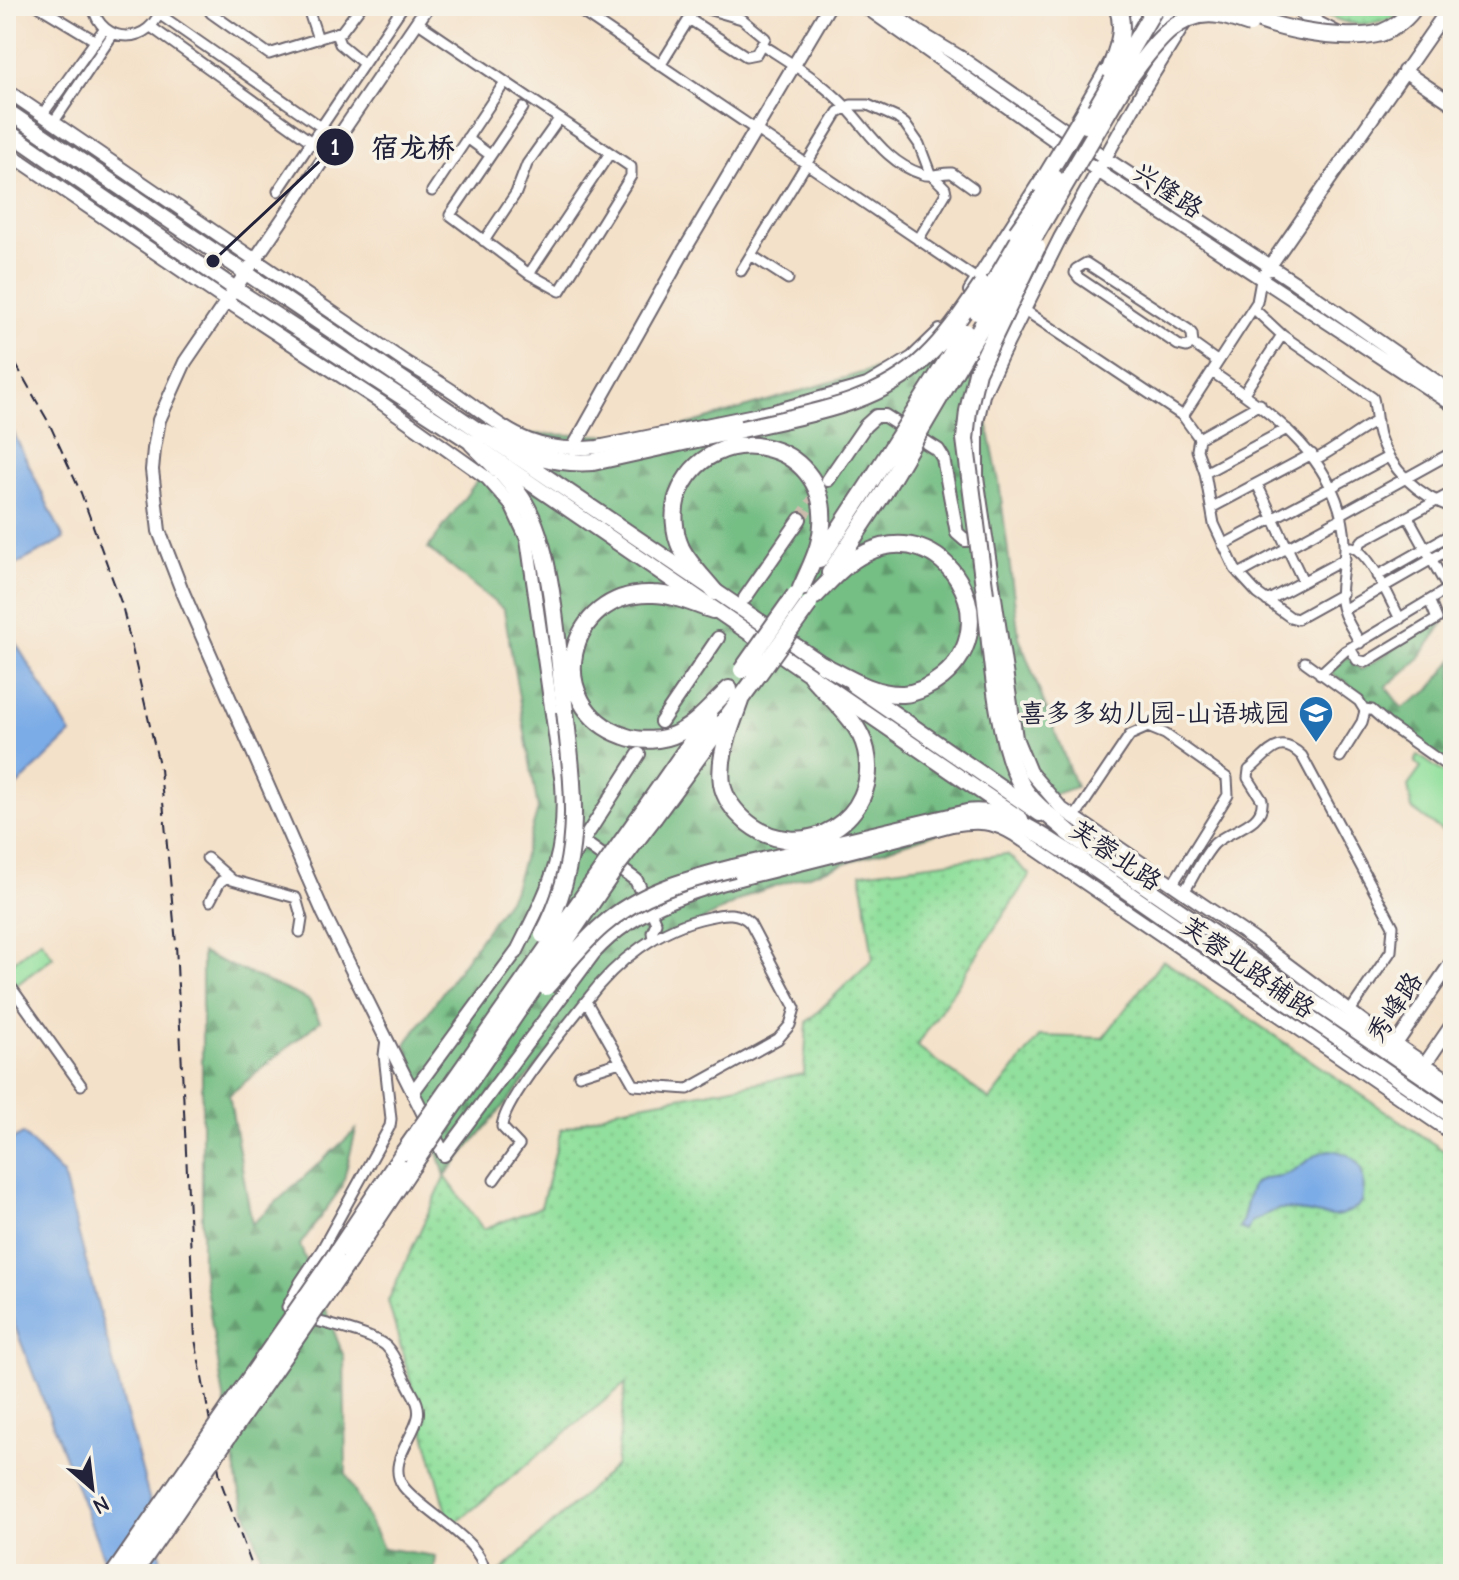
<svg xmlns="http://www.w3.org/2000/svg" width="1459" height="1580" viewBox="0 0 1459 1580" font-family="'Comic Neue','LXGW WenKai TC',sans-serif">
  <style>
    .grass { fill: url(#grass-dots); stroke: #5a816c; stroke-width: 2 }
    .forest { fill: url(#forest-firs); stroke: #4c7060; stroke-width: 2 }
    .pitch { fill: #92e09d; stroke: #5a816c; stroke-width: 2 }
    .water { fill: #7cace7; stroke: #4f6791; stroke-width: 2 }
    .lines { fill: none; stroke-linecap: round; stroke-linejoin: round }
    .secondary-tunnel { stroke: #cabbad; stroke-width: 12; stroke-dasharray: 12 6; stroke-linecap: butt }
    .street-casing { stroke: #6c656d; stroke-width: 13 }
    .secondary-casing { stroke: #6c656d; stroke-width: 16 }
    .primary-casing { stroke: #6c656d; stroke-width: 18 }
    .highway-casing { stroke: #6c656d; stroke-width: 20 }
    .street { stroke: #fff; stroke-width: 9 }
    .secondary { stroke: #fff; stroke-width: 12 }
    .primary { stroke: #fff; stroke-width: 14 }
    .highway { stroke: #fff; stroke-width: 16 }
    .rail { stroke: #22223b; stroke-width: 2; stroke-dasharray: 12 6; stroke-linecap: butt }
    .highway-bridge-casing { stroke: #6c656d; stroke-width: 20; stroke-linecap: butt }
    .highway-bridge { stroke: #fff; stroke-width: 16 }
    .labels { text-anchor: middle; stroke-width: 7; stroke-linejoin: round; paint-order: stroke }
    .street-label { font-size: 26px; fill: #22223b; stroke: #f7f3e8 }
    .poi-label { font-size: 26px; fill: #22223b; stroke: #f7f3e8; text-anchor: end }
    .leader { fill: none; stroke: #22223b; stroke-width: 3 }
    .callout-dot { fill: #22223b; stroke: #f7f3e8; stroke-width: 3 }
    .mark-label { font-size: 24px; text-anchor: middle; font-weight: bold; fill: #fff }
    .callout-label { font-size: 28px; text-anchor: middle; font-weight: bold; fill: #22223b; stroke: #f7f3e8; stroke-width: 7; stroke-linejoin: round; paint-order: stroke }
  </style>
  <defs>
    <pattern id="grass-dots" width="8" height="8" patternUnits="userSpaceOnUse" patternTransform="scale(2)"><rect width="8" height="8" fill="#92e09d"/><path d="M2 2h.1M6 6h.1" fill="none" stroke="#7ec088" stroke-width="1.8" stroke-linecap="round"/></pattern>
    <pattern id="forest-firs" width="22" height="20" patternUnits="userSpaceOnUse" patternTransform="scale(2)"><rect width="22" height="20" fill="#75be84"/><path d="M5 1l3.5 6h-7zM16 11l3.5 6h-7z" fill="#609a6d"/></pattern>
  </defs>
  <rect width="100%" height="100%" fill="#f7f3e8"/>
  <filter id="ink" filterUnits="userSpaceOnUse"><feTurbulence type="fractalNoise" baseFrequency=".0125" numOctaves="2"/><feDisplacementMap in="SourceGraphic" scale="16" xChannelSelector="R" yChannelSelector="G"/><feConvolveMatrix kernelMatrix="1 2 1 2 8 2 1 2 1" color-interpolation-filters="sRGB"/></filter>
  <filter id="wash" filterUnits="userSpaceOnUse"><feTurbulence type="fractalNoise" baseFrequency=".006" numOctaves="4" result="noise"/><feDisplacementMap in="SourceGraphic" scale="32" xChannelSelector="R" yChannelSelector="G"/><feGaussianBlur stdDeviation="1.8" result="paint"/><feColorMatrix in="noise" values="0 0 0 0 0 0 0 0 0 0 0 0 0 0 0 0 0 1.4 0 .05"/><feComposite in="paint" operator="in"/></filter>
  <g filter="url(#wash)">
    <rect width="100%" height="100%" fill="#f4e1c9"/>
    <path class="grass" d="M1317,6h94c-24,23 -70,25 -94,0z
      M1007,854l23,21 -113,171 73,54 50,-64 63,2 60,-78 290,197v417h-955l118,-109 10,-82 -175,144 -63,-226 57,-125 38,53 58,-22 20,-77 59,-22 184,-34 3,-52 66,-63 -12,-86z"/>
    <path class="forest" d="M912,358l65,14 22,110 20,155 57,150 -325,107 -127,68 -179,214 -39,-132 107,-152 25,-83 -34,-199 -76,-62 83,-114 138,2z
      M1438,621l5,3 -26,37 -31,26 16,21 27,-17 24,-31v113l-105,-82v-8l-18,-10 17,-16 14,13z
      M202,953l107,47 11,21 -91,74 23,129 104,-94 -14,57 -42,58 44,112 2,117 37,74 53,8 -2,18h-167l-28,-85 -37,-224z"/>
    <path class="pitch" d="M1418,755l35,24v60l-41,-30 -4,-23 13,-18 -6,-5z
      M41,940l12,17 -38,29 -9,-12v-7z"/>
    <path class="water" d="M6,417l58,122 -47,25 -11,-7z
      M6,627l65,107 -65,62z
      M23,1134l40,41 86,323 13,69 -4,7h-48l-104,-271v-160z
      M1329,1150c33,3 38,24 33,53 -29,26 -50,5 -81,6 -12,1 -20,10 -30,13l-4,9 -8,-3c9,-14 6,-33 14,-43 8,-9 21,-7 31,-10 18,-6 25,-21 45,-25z"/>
  </g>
  <g filter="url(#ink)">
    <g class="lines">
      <path class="secondary-tunnel" d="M800,519l21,-30"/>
      <g class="street-casing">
        <path id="street" d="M38,6l58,35
          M93,6c7,40 60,40 68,0
          M206,6l5,7 58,41 73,-23 19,-25
          M307,6l11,33
          M573,6l408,276
          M159,14l178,124
          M689,19l57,37 10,-2 9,-16 -23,-19 -45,-13
          M417,22l214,145v9l-71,115 -31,-17 -79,-59 73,-107
          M151,27l176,126
          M336,34l4,10 23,19
          M763,45c26,17 53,33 76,55 27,25 44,62 83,74 10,4 19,-2 30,-1l21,15
          M660,66l37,-60
          M42,115l62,-86
          M53,123l60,-89
          M467,138l23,17
          M278,191l125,-185
          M432,191l73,-109
          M484,241l32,-48 11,-29 32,-45
          M751,255l37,24
          M741,271l97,-159 13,-7h17l29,13 8,6 14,20 11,29 15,15 1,5 -28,47
          M529,274l81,-121
          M1020,307l163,109 16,22 -2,12 8,23 9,51 21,45 23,25 32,23 7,2 45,-25
          M1253,308l29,27 91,63c3,12 3,25 6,37 11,35 40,61 74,73
          M1193,344l-7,3 -8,-2 -99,-67 -4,-5 1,-4 10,-6 103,67 3,4 1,10 25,18
          M1212,372c60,41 130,90 133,171 1,20 -9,48 -2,67 3,11 11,22 17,33
          M1244,393l38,-58
          M1183,416l74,-114 4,-22
          M1199,438l61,-34
          M1316,459c22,-11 39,-27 61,-38
          M1205,473l82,-44
          M1257,484l46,97
          M1211,508l101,-54
          M1341,514l112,-62
          M1223,545l165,-88
          M1352,547c19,7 38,53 48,72
          M1357,548l5,-7 91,-49
          M1239,574l103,-56
          M1377,576l76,-43
          M1267,601l78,-42
          M1343,610l110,-63
          M1350,648l7,12 9,2 71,-43 -7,-17
          M1305,662l54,39 6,10 -3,11 -22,35
          M1320,674l25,-23 103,-62 -40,-72
          M1364,709l8,1 17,15 64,45
          M1074,818l56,-83 18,-8 17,7 62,44 1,17 -56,90
          M207,858l25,22 64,18 6,21 -2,13
          M1184,892c9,-14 18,-35 30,-48 14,-14 51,-19 48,-44l-14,-22 1,-8c20,-16 29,-37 53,-14l91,170 -2,25 -41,60
          M210,901l10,-19 7,-5
          M650,909l6,14 -4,9 1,7
          M6,980l75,105
          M386,1039l-2,16 7,64 -1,7 -68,123 -22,33 -13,25 6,8c19,5 80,19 93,31 10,10 14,25 21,37 5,11 14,21 11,34 -5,22 -31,46 -15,69 16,23 85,58 81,88
          M579,1075l41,-13
          M494,1180l25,-35 -17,-18c1,-26 65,-101 84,-126 30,-40 73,-74 123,-84 15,-4 30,-6 41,6l45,85 -5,17 -12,14 -90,50 -54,-4 -48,-84"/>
      </g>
      <g class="secondary-casing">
        <path id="secondary" d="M428,6l-243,356 -26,58 -5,29 -2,21 7,61 22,57 143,326 120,241 150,-202c52,-57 126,-68 198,-87 53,-13 107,-27 160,-41 25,-4 41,-4 63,10l438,299
          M864,6l240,169 349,230
          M881,6l39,27 40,24 151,105 183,120 159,111
          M1195,6l-50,81 -85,151 -58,116 -19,41 -6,27v55l39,261 14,34 32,37 194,132 116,87 81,55
          M1122,41l21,-35
          M1404,71l49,33
          M6,90l399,272c18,11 36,21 53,33 51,36 72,59 140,52l176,-36 93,-26 45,-27 28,-27
          M1078,118l33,-57
          M6,151l219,149 154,101 108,77 24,27 16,34 35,245c5,75 -14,104 -46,169
          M1267,270l183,-264
          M970,291l72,-113
          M572,450l113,-201 144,-243
          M828,480l37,-54 11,-10h9l53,34 5,8 14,75 8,7 20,-1
          M745,598l55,-79
          M661,722l57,-84
          M582,841l54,39 11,23
          M572,858l67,-104
          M1392,1050l61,-90
          M1421,1070l32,-47
          M413,1092l105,-143"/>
      </g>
      <g class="primary-casing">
        <path id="primary" d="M6,110l827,561
          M6,130l228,158 238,155 549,376
          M853,685l187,129
          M1067,833l386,264
          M1072,854l381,263"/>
      </g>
      <g class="highway-casing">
        <path id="highway" d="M1298,6l18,18 21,11
          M1142,54l28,-48
          M483,432c40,19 64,33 110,30l149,-33
          M472,443c18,18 36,35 50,56 32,49 35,152 43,212
          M819,560l52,-79
          M830,573l54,-81
          M715,592c-11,-14 -26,-28 -34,-44 -7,-15 -9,-37 -3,-53 31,-81 151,-56 144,30 -1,22 -12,43 -21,63
          M985,594c6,52 11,148 37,192 9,17 37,37 52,51
          M815,596c15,-15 31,-34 51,-43 78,-39 143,70 76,124 -10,8 -25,16 -39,17 -29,1 -55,-16 -80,-29
          M713,610c-19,-6 -40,-16 -60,-16 -88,-4 -112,113 -29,142 16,6 39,5 54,-3 20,-10 35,-29 51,-44
          M740,701c-9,26 -22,54 -18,83 3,16 14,29 26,39 55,44 134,-5 118,-73 -6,-28 -36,-52 -54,-73
          M644,810l65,-93
          M654,817l101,-138
          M733,868l234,-55c41,-6 80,28 114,47
          M334,1257l70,-105
          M349,1261l63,-95"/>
      </g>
      <use href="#street" class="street"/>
      <use href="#secondary" class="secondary"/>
      <use href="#primary" class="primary"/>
      <use href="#highway" class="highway"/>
      <path class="rail" d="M6,347l43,76 32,70 41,112 38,164 16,175 19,395 26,143 34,92"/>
      <g class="highway-bridge-casing">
        <path id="highway-bridge" d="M1235,6c24,23 113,37 146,27 13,-5 26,-15 34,-27
          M1110,70c8,-23 16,-41 7,-64
          M1086,125l70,-119
          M1041,185l44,-73
          M1017,232l38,-54
          M977,312l49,-84
          M742,429c63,-15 135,-24 183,-71 22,-21 40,-48 57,-73
          M871,481l94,-149
          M884,492l239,-406c24,-30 51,-79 96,-71 11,2 21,6 31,9
          M985,594l-20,-155 3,-28 9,-39 60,-125
          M742,670l53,-75
          M755,679l54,-75
          M543,935c41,-76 31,-142 22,-224
          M546,987c18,-20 35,-43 56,-61 37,-33 84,-46 131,-58
          M404,1152l240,-342
          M412,1166l204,-299 38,-50
          M114,1574l220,-317
          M133,1574l216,-313"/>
      </g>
      <use href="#highway-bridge" class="highway-bridge"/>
    </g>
  </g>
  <defs>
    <g id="school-pin" transform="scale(1.8)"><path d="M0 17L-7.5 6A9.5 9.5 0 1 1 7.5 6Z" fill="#1f6fb2" stroke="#f7f3e8"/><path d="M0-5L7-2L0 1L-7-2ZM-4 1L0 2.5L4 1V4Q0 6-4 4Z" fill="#fff"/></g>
  </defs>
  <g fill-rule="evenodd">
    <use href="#school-pin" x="1316" y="713"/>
  </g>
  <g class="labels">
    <g class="street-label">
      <text transform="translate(1168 190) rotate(33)" y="9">兴隆路</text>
      <text transform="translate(1116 855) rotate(34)" y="9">芙蓉北路</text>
      <text transform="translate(1248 967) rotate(35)" y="9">芙蓉北路辅路</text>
      <text transform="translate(1394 1007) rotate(-56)" y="9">秀峰路</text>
    </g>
    <g class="poi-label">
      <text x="1290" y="722">喜多多幼儿园-山语城园</text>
    </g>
  </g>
  <path class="leader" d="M213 261L335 147"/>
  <g class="callout-dot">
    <circle cx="213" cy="261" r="8"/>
    <circle cx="335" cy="147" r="20"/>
  </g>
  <g class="mark-label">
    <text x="335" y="155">1</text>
  </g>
  <g class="callout-label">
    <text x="413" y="157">宿龙桥</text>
  </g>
  <rect width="1459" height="1580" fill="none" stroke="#f7f3e8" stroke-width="32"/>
  <g transform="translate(92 1488) rotate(152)" stroke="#f7f3e8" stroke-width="6" paint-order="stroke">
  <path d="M0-6L14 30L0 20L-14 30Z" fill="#22223b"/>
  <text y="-12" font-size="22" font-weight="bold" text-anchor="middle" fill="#22223b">N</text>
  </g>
</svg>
